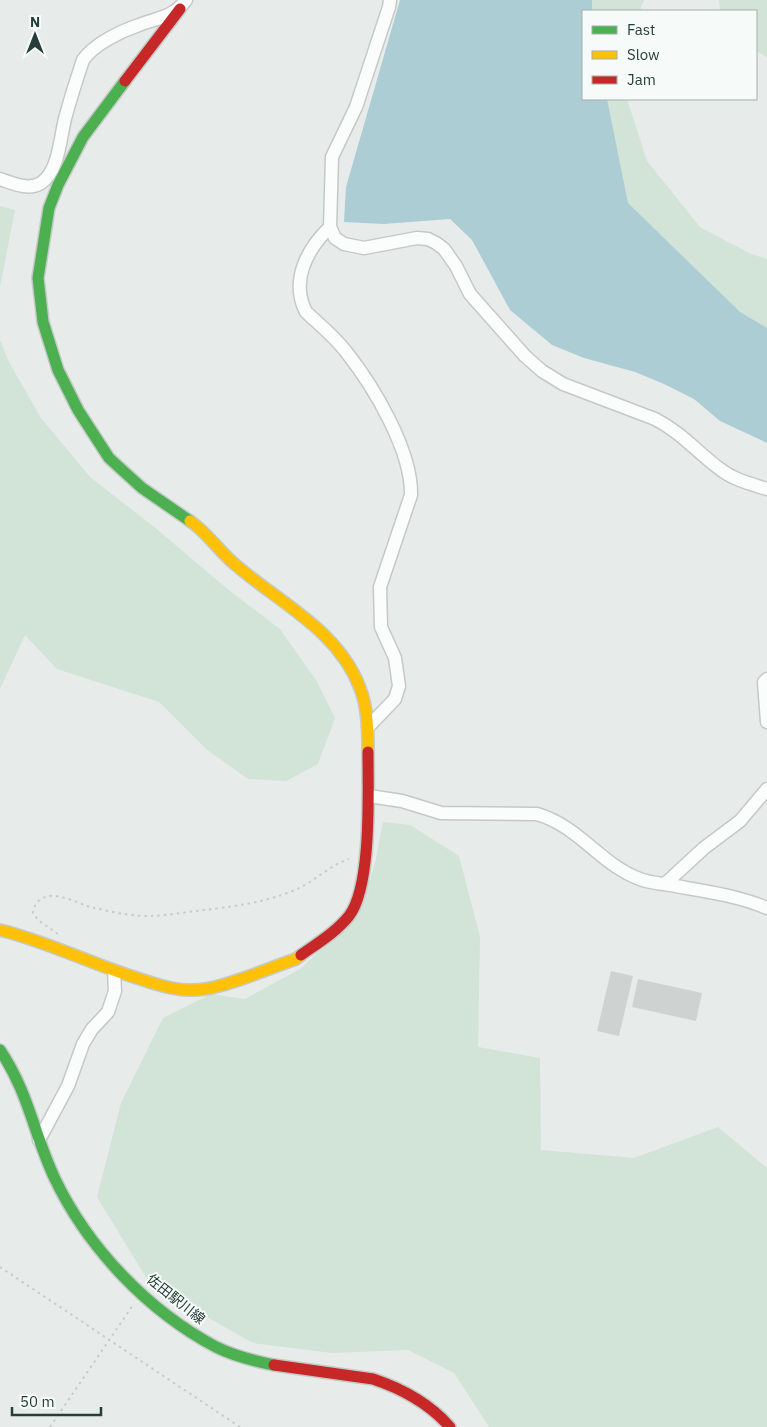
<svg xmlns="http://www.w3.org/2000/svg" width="767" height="1427" viewBox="0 0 767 1427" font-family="'IBM Plex Sans','Noto Sans JP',sans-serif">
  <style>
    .green { fill: #d2e3d8 }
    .water { fill: #adcdd5 }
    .building { fill: #ced3d1 }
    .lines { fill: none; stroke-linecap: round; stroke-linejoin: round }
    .street-casing { stroke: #c4c9c7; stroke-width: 15 }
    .fast-casing { stroke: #c4cac8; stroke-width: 14 }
    .slow-casing { stroke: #c4cac8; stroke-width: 14 }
    .jam-casing { stroke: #c4cac8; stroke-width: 14 }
    .path { stroke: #c7cdcc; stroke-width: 2; stroke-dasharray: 2.5 4; stroke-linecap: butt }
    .street { stroke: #fbfcfc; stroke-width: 12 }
    .fast { stroke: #4caf50; stroke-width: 11 }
    .slow { stroke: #ffc107; stroke-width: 11 }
    .jam { stroke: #c62828; stroke-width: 11 }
    .labels { text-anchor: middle; stroke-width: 4; stroke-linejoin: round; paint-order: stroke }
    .street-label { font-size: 14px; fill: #263e39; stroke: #f6faf8 }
  </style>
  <rect width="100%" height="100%" fill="#e7ecea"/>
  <path class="green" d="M581,0h63l-4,11h-57z
    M719,0h48v57l-11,-6v-40h-36z
    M584,99h43l20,62 53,66 51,27 16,5v74l-5,-1 -141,-122z
    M0,206l15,4 -15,77z
    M0,340l9,22 32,56 49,59 63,49 77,65 50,38 36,51 19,38 -17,46 -32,17 -38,-2 -42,-30 -47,-47 -102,-33 -32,-34 -25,54z
    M383,822l27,3 49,31 21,81 -2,110 62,11 1,92 93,8 84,-31 49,41v259h-278l-35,-54 -46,-23 -76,3 -79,-10 -66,-37 -40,-27 -50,-82 24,-94 42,-85 48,-24 34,5 55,-30 59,-55 16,-51z"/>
  <path class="water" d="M400,0h192v11h-9v88h24l21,104 112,109 27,16v115l-47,-22 -26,-22 -30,-15 -29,-12 -51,-14 -32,-13 -42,-35 -38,-70 -22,-21 -66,5 -40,-2 2,-35z"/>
  <path class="building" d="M611,971l22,5 -14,60 -22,-5z
    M638,979l64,14 -6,28 -64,-14z"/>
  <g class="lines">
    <g class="street-casing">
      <path id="street" d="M390,0l-1,7 -33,100 -24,50 -2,70 5,11 9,6 20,4 53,-10 11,1 8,4 8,6 12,17 14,28 55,62 17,15 21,13 92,35c26,13 43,34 65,50 14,11 31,15 47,20
        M0,179c12,4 29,12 41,4 19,-13 19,-48 25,-68 5,-18 11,-37 17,-55 11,-16 38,-29 56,-35 18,-7 35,-8 47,-25
        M330,227c-23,22 -40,54 -24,85 14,13 30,26 41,41 27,34 65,98 64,142l-31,92 1,40 14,31 4,28 -4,13 -27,28
        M767,679l-3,3 3,40
        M369,796l33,5 39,12 96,1c42,12 65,52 103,65 9,4 20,4 30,6 33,6 66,10 97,23
        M665,884l39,-36 36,-27 27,-32
        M39,1140l29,-54 15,-42 9,-15 16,-17 7,-21 -1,-20"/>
    </g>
    <g class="fast-casing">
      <path id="fast" d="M125,81l-42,56 -25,48 -9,23 -11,70 5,44 15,48 20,40 31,48 33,30 48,33
        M0,1050c29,43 34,85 55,129 33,69 93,132 161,168 18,9 38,14 58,18"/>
    </g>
    <g class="slow-casing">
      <path id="slow" d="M190,521c18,12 30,32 47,45 44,38 101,64 123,122 8,21 8,43 8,64
        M0,930c46,11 89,33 134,47 24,8 45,16 71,12 27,-4 64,-21 91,-30l5,-4"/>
    </g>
    <g class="jam-casing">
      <path id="jam" d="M125,81l55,-72
        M301,955c17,-12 35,-23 48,-39 23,-30 19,-125 19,-164
        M274,1365l99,14c30,10 56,24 77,48"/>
    </g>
    <path class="path" d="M58,934l-20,-14 -5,-7c1,-9 7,-16 17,-17 14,-1 27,7 40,11 18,4 39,9 57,9 16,0 33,-3 49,-5 33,-4 70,-8 101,-22 18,-8 33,-24 52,-30
      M0,1267l240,160
      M50,1427l83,-122"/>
    <use href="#street" class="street"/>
    <use href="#fast" class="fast"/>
    <use href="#slow" class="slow"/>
    <use href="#jam" class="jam"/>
  </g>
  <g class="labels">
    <g class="street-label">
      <text transform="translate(176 1299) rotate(39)" y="5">佐田駅川線</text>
    </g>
  </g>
  <rect x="582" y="10" width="175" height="90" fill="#f6faf8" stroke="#a3afac"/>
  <rect x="592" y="26" width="25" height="8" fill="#4caf50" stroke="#a3afac"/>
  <text x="627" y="35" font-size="15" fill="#263e39">Fast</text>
  <rect x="592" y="51" width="25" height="8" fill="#ffc107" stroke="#a3afac"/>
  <text x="627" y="60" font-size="15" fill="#263e39">Slow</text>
  <rect x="592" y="76" width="25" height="8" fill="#c62828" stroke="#a3afac"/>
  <text x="627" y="85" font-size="15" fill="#263e39">Jam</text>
  <g transform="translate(35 35)" stroke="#f6faf8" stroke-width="4" paint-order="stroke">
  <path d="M0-4L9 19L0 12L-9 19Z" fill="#263e39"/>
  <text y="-8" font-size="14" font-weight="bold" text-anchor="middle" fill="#263e39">N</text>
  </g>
  <path d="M12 1407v8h89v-8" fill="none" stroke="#263e39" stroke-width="2.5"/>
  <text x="20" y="1407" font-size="15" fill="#263e39" stroke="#f6faf8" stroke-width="4" paint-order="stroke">50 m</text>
</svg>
